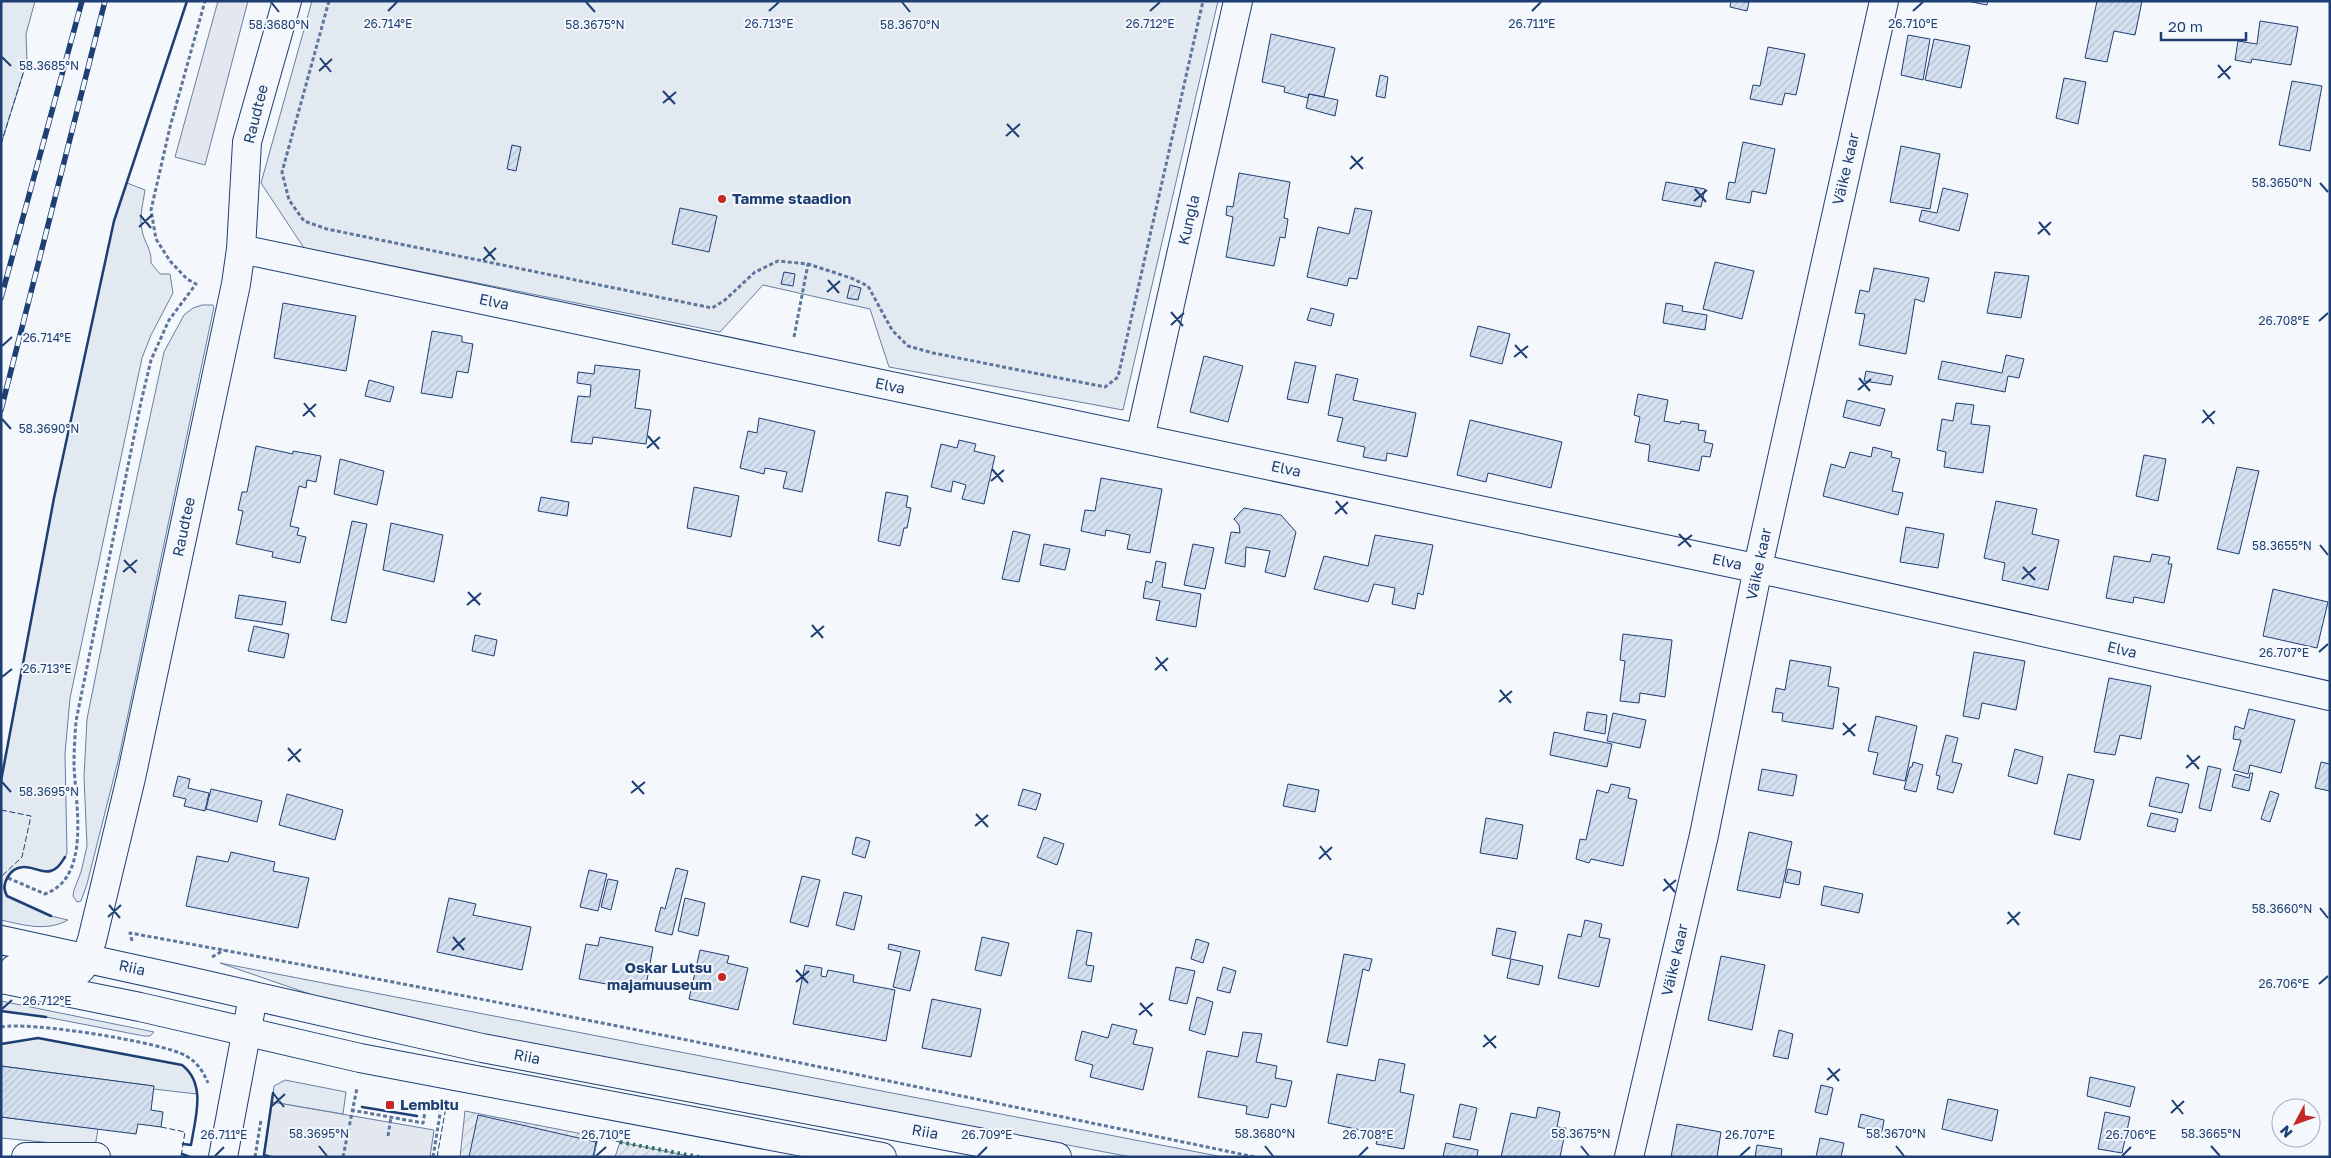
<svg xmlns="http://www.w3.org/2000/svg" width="2331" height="1158" viewBox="0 0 2331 1158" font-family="'Golos Text',sans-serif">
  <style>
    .grass { fill: #e3e9f0; stroke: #687fa3 }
    .garden { fill: url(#garden-furrows); stroke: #687fa3 }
    .parking { fill: #e3e8f0; stroke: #687fa3 }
    .building { fill: url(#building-hatch); stroke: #1d3f73 }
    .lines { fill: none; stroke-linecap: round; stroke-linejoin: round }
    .minor-casing { stroke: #1d3f73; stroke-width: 30 }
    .highway-casing { stroke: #1d3f73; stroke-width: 30 }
    .path { stroke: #5e769c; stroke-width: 3; stroke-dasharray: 4 2.5; stroke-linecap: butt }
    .minor { stroke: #f4f7fb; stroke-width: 28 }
    .highway { stroke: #f4f7fb; stroke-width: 28 }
    .rail-casing { stroke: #1d3f73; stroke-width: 5.5 }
    .rail { stroke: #f4f7fb; stroke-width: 4; stroke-dasharray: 11; stroke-linecap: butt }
    .hedge { stroke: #2c6c60; stroke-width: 4; stroke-dasharray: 2.5 4; stroke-linecap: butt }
    .fence { stroke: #1d3f73; stroke-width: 1; stroke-dasharray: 6 2.5; stroke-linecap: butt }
    .wall { stroke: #1d3f73; stroke-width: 2.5 }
    .ticks { fill: none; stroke: #1d3f73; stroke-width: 2 }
    .poi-dot { fill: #c62828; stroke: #f4f7fb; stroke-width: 2 }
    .labels { text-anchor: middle; stroke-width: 4; stroke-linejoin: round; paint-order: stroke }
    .street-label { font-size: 15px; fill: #1d3f73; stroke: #f4f7fb }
    .poi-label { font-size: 15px; font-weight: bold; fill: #1d3f73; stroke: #f4f7fb; text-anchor: start }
    .ticks-label { font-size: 12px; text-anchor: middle; fill: #1d3f73; stroke: #f4f7fb; stroke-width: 4; stroke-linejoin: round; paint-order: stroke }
  </style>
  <defs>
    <pattern id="garden-furrows" width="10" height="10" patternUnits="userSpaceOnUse" patternTransform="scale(1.25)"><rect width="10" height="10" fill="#e3e9f0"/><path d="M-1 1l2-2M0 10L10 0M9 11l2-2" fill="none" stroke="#c2c9d1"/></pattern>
    <pattern id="building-hatch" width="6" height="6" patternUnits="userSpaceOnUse" patternTransform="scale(1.25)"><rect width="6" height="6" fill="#d5e0f0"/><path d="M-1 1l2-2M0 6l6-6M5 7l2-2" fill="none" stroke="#b6c1d1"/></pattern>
  </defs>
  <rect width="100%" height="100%" fill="#f4f7fb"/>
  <path class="grass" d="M1,1h34l-9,33 1,27 -26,83z
    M312,1h906l-95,409 -234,-43 -19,-58 -107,-24 -43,47 -416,-84 -43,-65z
    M127,183l18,7c-2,14 -6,26 -3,40 2,13 10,19 9,33l9,11h10l3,19 -22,42 -9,23 -72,340 -5,56 2,99c-17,43 -53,-13 -64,35l4,8 44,20 17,4c-22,12 -44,5 -67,0v-139l53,-283 60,-277z
    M202,305h11l1,2 -95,450 -32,127 -6,17 -4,1 -4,-6 1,-6 7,-18 6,-26 -3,-69 3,-58 29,-145 48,-222 20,-37 9,-7z
    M220,963l1003,194h-92l-772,-146z
    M1,1001l153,31 -4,4h-6l-98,-19 -45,-6z
    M38,1038l144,27 11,13 4,16 -44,-5v-3l-152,-20v-22z
    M285,1080l61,12 -3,22 -71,-12 2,-16z
    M1,1117l97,12 -3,18 -94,-9z"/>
  <path class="garden" d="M465,1111l133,26 -4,20h-134z
    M620,1142l74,15h-79z"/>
  <path class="parking" d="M218,1h30l-43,164 -30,-8z
    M272,1102l162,28 -4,27h-167z"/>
  <path class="building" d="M1731,1l18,1 -2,9 -17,-4z
    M1967,1h21l-1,4z
    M2097,1h45l-7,34 -21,-4 -7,31 -22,-4z
    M2260,21l38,6 -7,38 -39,-6 -1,4 -16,-3 3,-19 19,3z
    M1271,34l64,14 -11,49 -15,-3 -1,4 -24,-6 1,-5 -23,-5z
    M1908,35l22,4 -7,41 -22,-5z
    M1934,39l36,7 -9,42 -36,-8z
    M1768,47l37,7 -9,41 -11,-2 -3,12 -32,-6 3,-14 7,1z
    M1380,75l8,2 -3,21 -9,-2z
    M2064,78l22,4 -8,42 -22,-6z
    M2292,81l30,5 -12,65 -31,-6z
    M1309,94l29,6 -3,16 -29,-8z
    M1743,142l32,7 -9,45 -14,-3 -2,12 -24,-4 3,-17 6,1z
    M512,145l9,2 -5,24 -9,-2z
    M1901,146l39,8 -10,55 -40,-7z
    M1239,173l51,9 -6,36 4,1 -3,19 -5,-1 -6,29 -48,-9 7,-40 -7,-2 1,-9 6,1z
    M1666,182l39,7 -4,18 -39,-7z
    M1943,188l25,6 -9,37 -40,-10 3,-11 15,3z
    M680,208l37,8 -8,36 -37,-8z
    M1355,208l17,3 -15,68 -8,-1 -2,8 -40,-9 11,-50 31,7z
    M1715,262l39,9 -12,48 -39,-10z
    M1874,268l55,10 -5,24 -9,-3 -9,55 -47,-9 6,-31 -10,-1 5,-23 9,2z
    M784,272l11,2 -2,12 -12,-2z
    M1995,272l34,4 -8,42 -34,-5z
    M850,285l11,3 -3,12 -11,-2z
    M283,303l73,13 -10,55 -72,-13z
    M1666,303l17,3 -1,5 25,4 -2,15 -42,-7z
    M1311,308l23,6 -3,12 -24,-6z
    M1478,326l32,8 -8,30 -32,-8z
    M432,331l30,5v6l11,2 -5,29 -11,-2 -5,27 -31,-5z
    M2006,355l18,4 -5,19 -11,-2 -3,16 -67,-13 4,-18 60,12z
    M1204,356l39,10 -15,56 -38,-10z
    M1295,362l21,4 -8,37 -21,-4z
    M595,365l45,5 -5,38 16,2 -5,34 -53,-7 -1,7 -21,-2 7,-46 12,1 1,-12 -14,-2 1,-11 16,2z
    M1866,371l27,5 -2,9 -27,-4z
    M1336,374l22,5 -5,21 63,13 -9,44 -20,-4 -1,8 -23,-4 2,-10 -28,-6 6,-23 -15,-3z
    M369,380l25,7 -4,15 -25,-6z
    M1638,394l30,6 -4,21 16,3 1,-3 18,3 -1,6 8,1 -2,11 9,2 -3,13 -8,-1 -3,15 -51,-10 2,-16 -15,-3 5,-25 -6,-2z
    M1847,400l38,9 -5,17 -37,-9z
    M1956,403l18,2 -3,19 19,2 -7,47 -39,-6 2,-15 -9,-2 5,-31 11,2z
    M759,418l56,13 -13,61 -19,-4 4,-16 -22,-4 -1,6 -24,-6 8,-37 9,2z
    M1470,420l92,22 -11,46 -63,-15 -2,9 -29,-7z
    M959,440l17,4 -2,7 21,5 -11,48 -22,-5 4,-14 -13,-4 -2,11 -20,-5 10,-43 16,4z
    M256,446l37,8v-3l28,5 -5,26 -9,-2 -1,8 -7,-2 -9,40 9,2 -2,7 9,2 -6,26 -28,-6 1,-5 -37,-8 7,-33 -5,-1 4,-18h5z
    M1873,447l19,5 -1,5 9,2 -8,32 11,2 -5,22 -75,-19 8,-32 14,4 5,-16 21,5z
    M2144,455l22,4 -8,42 -22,-5z
    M340,459l44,12 -7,34 -43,-11z
    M2237,467l22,4 -20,83 -22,-5z
    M1101,478l61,11 -12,64 -23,-4 3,-14 -24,-5 -1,6 -24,-5 4,-21 10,1z
    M694,487l45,9 -8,41 -44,-9z
    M886,492l22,4 -2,11 5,1 -4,20h-3l-4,18 -22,-5z
    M541,497l28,5 -2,14 -29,-5z
    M1996,501l41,8 -5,25 27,6 -11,50 -46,-10 3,-17 -21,-5z
    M1244,508l37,7 15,17 -11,45 -20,-5 5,-21 -24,-4 -1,20 -20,-4 6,-31 9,1 -1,-8 -5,-6z
    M352,521l15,3 -21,99 -15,-3z
    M391,523l52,12 -9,47 -51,-12z
    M1906,527l38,7 -6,34 -38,-6z
    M1013,531l17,4 -11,47 -17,-3z
    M1375,535l58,10 -10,50 -5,-2 -3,16 -23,-5 3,-16 -21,-4 -6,18 -54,-13 10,-33 44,10z
    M1044,544l26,5 -5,21 -25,-5z
    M1193,544l21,4 -9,41 -21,-4z
    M2152,554l18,3 -2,7h4l-8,39 -30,-6 -1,6 -27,-5 8,-42 36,6z
    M1156,561l10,2 -4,24 39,7 -5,33 -40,-7 4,-19 -17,-3 3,-17 6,2z
    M2273,589l55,13 -11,46 -54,-12z
    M239,595l47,7 -4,23 -47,-7z
    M254,626l35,8 -5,24 -36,-7z
    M1623,634l49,6 -7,57 -25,-4 -1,10 -19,-2 5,-40 -5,-1z
    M475,635l22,5 -3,16 -22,-5z
    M1974,652l51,9 -9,49 -34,-7 -3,16 -16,-3z
    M1790,660l41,7 -3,19 11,2 -6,41 -51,-8 1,-8 -11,-1 4,-24 9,2z
    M2109,678l42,8 -10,53 -21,-4 -5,20 -21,-3z
    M2249,709l46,11 -14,53 -31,-8 -2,9 -15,-4 8,-30 -8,-1 2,-13 9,3z
    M1587,712l20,3 -2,19 -21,-4z
    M1613,713l33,7 -6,28 -33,-7z
    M1876,716l41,10 -12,55 -32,-7 5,-21 -10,-2z
    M1554,732l58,12 -5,23 -57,-12z
    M1946,735l12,3 -6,24 10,2 -9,29 -16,-4 3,-13 -4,-1z
    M2015,749l28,8 -6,27 -29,-8z
    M1913,762l10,3 -7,27 -12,-3 6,-22h2z
    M2321,762l9,2v27l-15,-3z
    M2208,766l13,3 -10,42 -12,-3z
    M1762,769l35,6 -4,21 -35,-6z
    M2250,773h3l-4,18 -17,-4 3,-13 14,4z
    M2068,774l26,6 -14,60 -26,-6z
    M178,776l12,3 -2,9 21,5 -4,18 -21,-5 2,-7 -13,-3z
    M2156,777l33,7 -7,29 -33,-7z
    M1288,784l31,6 -4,22 -32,-6z
    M1611,784l19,4 -2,10 9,2 -14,66 -32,-7 -2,4 -13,-4 4,-20 6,1 11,-50 11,3z
    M211,789l51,12 -5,21 -51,-13z
    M1023,789l18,5 -5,16 -18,-5z
    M2270,791l9,3 -9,28 -9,-3z
    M287,794l56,16 -8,30 -56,-15z
    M2151,813l27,6 -3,13 -28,-6z
    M1486,818l37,7 -6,34 -37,-6z
    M1749,832l43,10 -12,56 -43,-8z
    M856,837l14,4 -5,17 -13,-4z
    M1044,837l20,7 -7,21 -20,-8z
    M231,852l44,10 -2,9 36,7 -11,50 -112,-22 11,-50 31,6z
    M676,868l12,3 -16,64 -17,-4 6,-24 4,2z
    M1788,869l13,3 -2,13 -14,-3z
    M589,870l18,4 -9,37 -18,-4z
    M802,876l18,4 -12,47 -18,-5z
    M608,879l10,2 -7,29 -10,-3z
    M1824,886l39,8 -4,19 -38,-8z
    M844,892l18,4 -8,34 -18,-5z
    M449,898l27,6 -3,11 58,12 -9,43 -85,-18z
    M685,898l20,5 -7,33 -20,-5z
    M1585,920l17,4 -3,13 11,2 -11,48 -41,-9 10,-44 13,3z
    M1497,928l19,4 -6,27 -18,-4z
    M1077,930l15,3 -6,32 8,1 -3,16 -23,-4z
    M600,937l53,10 -8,44 -66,-12 7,-35 12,2z
    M982,937l27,6 -8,33 -26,-6z
    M1196,939l13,4 -6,20 -12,-4z
    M889,944l31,7 -10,40 -17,-4 8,-35 -13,-3z
    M700,950l29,6 -2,7 21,5 -10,42 -49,-11z
    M1344,954l28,5 -3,12 -6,-2 -16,77 -20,-4z
    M1721,956l44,9 -13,65 -44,-10z
    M1511,959l32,7 -4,19 -32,-7z
    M805,965l17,3 -1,8 5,1 2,-7 26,5 -1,7 42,8 -9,51 -93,-17z
    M1176,967l19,4 -8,33 -18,-4z
    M1223,967l13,4 -6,22 -13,-3z
    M1197,997l16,5 -8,33 -16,-5z
    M932,999l49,10 -10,48 -49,-9z
    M1112,1024l25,6 -4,14 20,4 -10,42 -53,-13 3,-12 -18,-5 7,-29 26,7z
    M1779,1030l14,4 -5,25 -15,-3z
    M1243,1032l19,2 -6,28 21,4 -2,12 17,3 -6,26 -15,-3 -3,14 -22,-4 1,-8 -49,-9 9,-46 31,6z
    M1379,1059l26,5 -5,28 14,3 -10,54 -28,-5 3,-10 -51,-11 9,-49 38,7z
    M1,1066l153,20 -3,24 12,2 -2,15 -23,-3 -2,10 -135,-17z
    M2090,1077l45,10 -5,20 -43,-11z
    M1821,1085l12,3 -6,27 -12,-3z
    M1948,1099l50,11 -6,31 -50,-12z
    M1460,1104l17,4 -7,32 -17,-3z
    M1538,1107l22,5 -3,15 9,1 -6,29h-59l10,-44 25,5z
    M2105,1112l25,5 -8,36 -24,-4z
    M1861,1114l23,6 -2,12 -24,-5z
    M478,1115l118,27 -3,15h-124z
    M1677,1124l44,8 -4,25h-46z
    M1820,1138l24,5 -3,14h-25z
    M1446,1143l32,7 -1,7h-34z
    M1757,1145l25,4 -1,8h-26z"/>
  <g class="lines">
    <g class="minor-casing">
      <path id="minor" d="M241,249l1533,323 556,124
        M1140,438l98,-437
        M14,969c19,3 56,17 69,-3 4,-7 6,-18 9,-26l39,-162 105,-494 5,-35 6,-107 40,-141
        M26,1157h70
        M223,1157l30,-160
        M1629,1157l75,-322 57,-282 123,-552"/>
    </g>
    <g class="highway-casing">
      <path id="highway" d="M1,940l174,38 307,70 575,109
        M1,979l139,28 220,51 522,99"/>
    </g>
    <path class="path" d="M329,1l-47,171 7,28 15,21 23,8 385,79 13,-8 30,-28 23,-11 30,3 43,14 17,8 24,44 16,16 25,7 172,34 13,-10 85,-376
      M794,337l14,-73
      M8,878l37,16c47,-17 30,-91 29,-130 0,-14 1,-29 2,-43l65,-319 10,-42 18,-40 27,-36 -9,-5 -17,-18 -14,-22 -5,-29 19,-83 35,-126
      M132,941l-2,-8c376,68 751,146 1125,224
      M212,957l12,-7
      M1,1027c27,-6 162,15 185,29 11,6 17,15 22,27
      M351,1110l72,13 4,-22
      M388,1136l3,-19
      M255,1157l6,-37
      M343,1157l14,-69
      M433,1157l9,-55"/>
    <use href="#minor" class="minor"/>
    <use href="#highway" class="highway"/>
    <g class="rail-casing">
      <path id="rail" d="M1,298l81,-297
        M1,410l104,-409"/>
    </g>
    <use href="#rail" class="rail"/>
    <path class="hedge" d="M620,1142l79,15"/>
    <path class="fence" d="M1,144l26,-83
      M1,810l30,6 -9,41 -21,20
      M161,1127l24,5 -4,25
      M596,1144l2,-7 22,5
      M437,1157l9,-50"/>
    <path class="wall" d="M1,781l53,-283 60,-277 73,-220
      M51,916l-44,-20c-7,-12 3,-28 16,-29 10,-1 19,7 28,4 7,-2 10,-8 14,-14
      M1,1011l45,6
      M1,1044l37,-6 144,27c25,19 13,54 9,80l-8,-1
      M362,1107l55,9
      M182,1154l8,3
      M271,1157l-7,-2 9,-62"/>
  </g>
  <path class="ticks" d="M271,2l8,10M586,2l9,10M902,2l8,10M388,11l9,-9M769,11l10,-9M1150,11l10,-9M1532,11l9,-9M1913,11l10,-9M2,57l9,9M320,58l11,14M2218,65l12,14M319,71l13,-12M2218,78l13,-12M663,91l12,13M663,103l13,-11M1007,124l12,13M1006,136l14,-12M1351,156l12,13M1350,169l13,-12M2320,183l8,9M1695,189l11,13M1694,201l13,-11M140,215l11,13M2039,222l11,13M139,227l13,-12M2038,234l13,-12M484,247l11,13M483,260l13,-12M828,280l11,13M827,292l13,-11M1171,312l12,14M2319,321l9,-8M1171,325l13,-12M1515,345l12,13M2,346l10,-9M1514,357l14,-11M1859,378l11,13M1858,390l13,-11M304,403l11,14M2203,410l11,14M303,416l13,-12M2,419l9,10M2202,423l13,-12M648,436l11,13M647,448l13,-11M992,469l11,13M991,481l13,-11M1336,501l11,13M1335,514l13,-12M1679,534l12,13M2320,545l8,10M1678,546l14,-11M124,560l12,13M2023,567l12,13M123,572l14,-12M2022,579l14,-12M468,592l12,13M467,605l14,-12M812,625l11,13M811,637l13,-11M2319,652l9,-8M1156,657l11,14M1155,670l13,-12M2,677l10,-8M1500,690l11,13M1499,702l13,-11M1843,723l12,13M1843,735l13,-11M288,748l12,14M2187,755l12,14M288,761l13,-12M2186,768l14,-12M632,781l12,13M2,782l9,10M631,793l14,-11M976,814l12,13M975,826l13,-11M1320,846l11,14M1319,859l13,-12M1664,879l11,13M1663,891l13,-11M109,905l11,13M2320,908l8,10M2008,912l11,13M108,917l13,-12M2007,924l13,-12M453,937l11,13M452,950l13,-12M796,970l12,13M796,982l13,-11M2319,984l9,-8M1140,1003l12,13M2,1009l10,-9M1139,1015l14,-12M1484,1035l12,13M1483,1047l13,-11M1828,1068l11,13M1827,1080l13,-11M273,1093l11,14M2172,1100l11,14M272,1106l13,-12M2171,1113l13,-12M319,1146l8,10M1265,1146l8,10M1581,1146l8,10M1896,1146l8,10M2211,1146l9,10M215,1156l9,-9M596,1156l10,-9M978,1156l9,-9M1359,1156l9,-9M1740,1156l10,-9M2122,1156l9,-9"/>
  <g class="poi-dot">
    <circle cx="722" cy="199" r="5"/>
    <circle cx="722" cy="977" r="5"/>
    <rect x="385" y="1100" width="10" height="10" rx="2.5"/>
  </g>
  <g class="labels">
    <g class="street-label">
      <text transform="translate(256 114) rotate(-76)" y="5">Raudtee</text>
      <text transform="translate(1846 169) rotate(-77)" y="5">Väike kaar</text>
      <text transform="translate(1189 220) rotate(-77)" y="5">Kungla</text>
      <text transform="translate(494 302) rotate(12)" y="5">Elva</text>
      <text transform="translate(890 386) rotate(12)" y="5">Elva</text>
      <text transform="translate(1286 469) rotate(12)" y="5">Elva</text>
      <text transform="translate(184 527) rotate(-78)" y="5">Raudtee</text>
      <text transform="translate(1727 562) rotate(12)" y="5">Elva</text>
      <text transform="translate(1759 564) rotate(-78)" y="5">Väike kaar</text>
      <text transform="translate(2122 650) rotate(13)" y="5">Elva</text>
      <text transform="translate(1675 960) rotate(-77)" y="5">Väike kaar</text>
      <text transform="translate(132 968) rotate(12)" y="5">Riia</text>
      <text transform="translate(527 1057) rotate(11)" y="5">Riia</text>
      <text transform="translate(925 1132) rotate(10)" y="5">Riia</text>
    </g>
    <g class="poi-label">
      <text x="732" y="204">Tamme staadion</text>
      <text x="712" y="973" text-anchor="end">Oskar Lutsu<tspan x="712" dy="17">majamuuseum</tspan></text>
      <text x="400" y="1110">Lembitu</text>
    </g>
  </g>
  <g class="ticks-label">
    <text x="388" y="28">26.714°E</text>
    <text x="769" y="28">26.713°E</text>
    <text x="1150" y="28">26.712°E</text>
    <text x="1532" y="28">26.711°E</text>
    <text x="1913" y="28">26.710°E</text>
    <text x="279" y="29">58.3680°N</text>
    <text x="595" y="29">58.3675°N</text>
    <text x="910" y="29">58.3670°N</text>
    <text x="49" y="70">58.3685°N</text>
    <text x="2282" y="187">58.3650°N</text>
    <text x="2284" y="325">26.708°E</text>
    <text x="47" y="342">26.714°E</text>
    <text x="49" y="433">58.3690°N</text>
    <text x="2282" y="550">58.3655°N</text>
    <text x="2284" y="657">26.707°E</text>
    <text x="47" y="673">26.713°E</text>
    <text x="49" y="796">58.3695°N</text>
    <text x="2282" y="913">58.3660°N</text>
    <text x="2284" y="988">26.706°E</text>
    <text x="47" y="1005">26.712°E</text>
    <text x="319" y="1138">58.3695°N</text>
    <text x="1265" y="1138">58.3680°N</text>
    <text x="1581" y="1138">58.3675°N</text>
    <text x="1896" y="1138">58.3670°N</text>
    <text x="2211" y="1138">58.3665°N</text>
    <text x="224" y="1139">26.711°E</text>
    <text x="606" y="1139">26.710°E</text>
    <text x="987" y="1139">26.709°E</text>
    <text x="1368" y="1139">26.708°E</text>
    <text x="1750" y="1139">26.707°E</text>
    <text x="2131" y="1139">26.706°E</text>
  </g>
  <rect width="2331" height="1158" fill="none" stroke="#1d3f73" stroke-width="5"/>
  <g transform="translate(2296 1123) rotate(229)"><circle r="24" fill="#f4f7fb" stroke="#9eadc5"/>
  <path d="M0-4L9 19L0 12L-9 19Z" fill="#c62828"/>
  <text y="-8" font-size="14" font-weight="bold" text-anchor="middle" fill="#1d3f73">N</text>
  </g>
  <path d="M2161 32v8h85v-8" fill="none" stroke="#1d3f73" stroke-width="2.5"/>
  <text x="2168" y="32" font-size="15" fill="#1d3f73" stroke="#f4f7fb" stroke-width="4" paint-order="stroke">20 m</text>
</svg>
